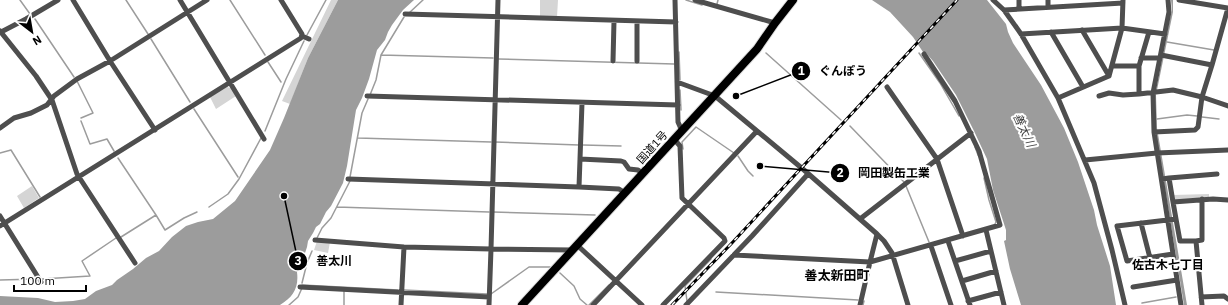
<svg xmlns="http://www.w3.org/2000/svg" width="1228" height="305" viewBox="0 0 1228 305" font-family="'IBM Plex Sans','Noto Sans JP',sans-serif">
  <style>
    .green { fill: #d5d5d5 }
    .water { fill: #9c9c9c }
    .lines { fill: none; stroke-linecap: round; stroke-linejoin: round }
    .stream { stroke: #9c9c9c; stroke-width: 1.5 }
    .trunk-casing { stroke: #dbdbdb; stroke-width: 10 }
    .minor { stroke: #4e4e4e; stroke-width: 5 }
    .trunk { stroke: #000; stroke-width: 8 }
    .rail-casing { stroke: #000; stroke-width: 3 }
    .rail { stroke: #fff; stroke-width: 1.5; stroke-dasharray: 4.5; stroke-linecap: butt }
    .labels { text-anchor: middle; stroke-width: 4; stroke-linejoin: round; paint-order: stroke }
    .street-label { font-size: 11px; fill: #000; stroke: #fff }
    .water-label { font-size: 12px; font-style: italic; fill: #3d3d3d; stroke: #fff }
    .neighbourhood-label { font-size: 12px; font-weight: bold; fill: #000; stroke: #fff }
    .quarter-label { font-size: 13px; font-weight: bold; fill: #000; stroke: #fff }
    .leader { fill: none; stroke: #000; stroke-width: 1.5 }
    .callout-dot { fill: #000; stroke: #fff; stroke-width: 1.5 }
    .mark-label { font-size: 12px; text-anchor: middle; font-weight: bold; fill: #fff }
    .callout-label { font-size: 12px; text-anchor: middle; font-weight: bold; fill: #000; stroke: #fff; stroke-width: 4; stroke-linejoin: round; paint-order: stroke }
  </style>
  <rect width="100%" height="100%" fill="#fff"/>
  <path class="green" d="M331,0h7l-30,58 -18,46 -8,-3z
    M540,0h18l-1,17h-17z
    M227,87l4,1 5,8 -20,13 -6,-12z
    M32,186l7,12 -15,10 -7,-12z
    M1209,194v4l-35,3 -1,-6z
    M317,241l13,1 -2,11 -14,-3z"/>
  <path class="water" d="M338,0h76l-11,10 -11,15 -4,7 -3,8 -8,10 -8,29 -7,19 -6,12 -9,56 -4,17 -12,23 -5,6 -6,12 -4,3 -3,6 -5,8 -1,6 -4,12v4l-6,9c2,16 -4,25 -17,33h-280v-9l38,2 17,4 18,-1 12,-2 11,-8 16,-6 5,-5 16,-11 13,-11 13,-7 13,-14 14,-11 12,-4 15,-3 22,-18 35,-51 14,-32 24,-60z
    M872,0h115l19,24 2,8 5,11 28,42 23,43 14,34 16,48 3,15 13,41 6,39h-95l-11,-36 -6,-28 2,-1v-10l-13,-40 -6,-31 -13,-28 -18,-36 -23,-34 -7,-8 -3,-1 -10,-15 -23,-25z
    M1171,0h2v12l-17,83 1,33 30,177h-3l-28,-171 -1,-39 15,-77 2,-7z"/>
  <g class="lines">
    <path class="stream" d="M20,0l10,14
      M126,0l22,34
      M230,0l35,55
      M686,0l16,5
      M717,4l1,-4
      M409,13l14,-13
      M35,19l39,58
      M307,35l19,-35
      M151,39l39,63
      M1167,42l47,8
      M679,52l1,28
      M766,53l75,67
      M919,53l21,30 19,33
      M381,55l112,3
      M498,59l176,5
      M268,62l13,20
      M77,81l16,32 -12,5
      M680,90l1,20
      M370,95l6,-15 5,-25 23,-38
      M194,109l44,68
      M1202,117l17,2
      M1157,119l30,-4 10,1
      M81,121l9,23 17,-5 7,12
      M850,126l54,56
      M265,131l21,-52 18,-38
      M358,138l133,4
      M495,142l84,3
      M583,145l38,1
      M975,147l3,8
      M683,149l-1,-7 14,-15 38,26
      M0,153l11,-3 29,47
      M738,156l10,15 5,5
      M118,158l38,57
      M350,177l12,-64 6,-14
      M984,178l5,22 7,22 -1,2
      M906,186l23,56
      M209,207l19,-13 11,-15 22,-41
      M337,207l152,5
      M493,212l102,3
      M121,237l35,-22 9,15 19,-12 13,-6
      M317,238l5,-10 9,-10 19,-37
      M560,273l14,13 6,13 7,6
      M42,279l48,-3 -8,-15 34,-23
      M0,280l37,-1
      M302,283l5,-20 5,-12
      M302,285l96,5
      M404,290l83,4
      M716,292l142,8
      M491,294l38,-27h21
      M687,301l-2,-15 26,-27
      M1142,303l34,-6
      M289,305l9,-8 4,-9
      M344,305v-14
      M589,305l20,-20
      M863,305l1,-4"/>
    <g class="trunk-casing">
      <path id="trunk" d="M522,305l235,-256 18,-26 18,-23"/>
    </g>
    <path class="minor" d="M73,0l37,61 45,69
      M180,0l84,139
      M498,0l-7,249 82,1
      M675,0l3,122 4,9
      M695,0l80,23
      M993,0l11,10 17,24 37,64 36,85 18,67 13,55
      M1168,0l1,12 -16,81 1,39 27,173
      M1179,0l49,8
      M1048,7v-7
      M1019,9v-9
      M1004,10l119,-7
      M405,14l271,8
      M1082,30l27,46
      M0,31l36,45 16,24 25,74 58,89
      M1,32l25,-13 32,-19
      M1051,32l32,55
      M1021,34l101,-6 43,6
      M302,36l7,3
      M1161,55l51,10
      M1141,58h19
      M613,61l1,-40
      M637,61v-40
      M1112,66h27
      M677,82l38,14 89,74 73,64 7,7 8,12 16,52
      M887,87l50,72 26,77
      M1139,94v-28l10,-34
      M367,96l311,9
      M1099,96l10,-3 14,2 16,-1 34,-4 29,7 26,9
      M1058,98l51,-22 13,-48 1,-28
      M0,128l14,-10 17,-5 16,-8 7,-9 23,-17 33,-18 97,-61
      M1154,132l41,-2 3,-3 4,-30 10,-32 16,-57
      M580,159l41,2 3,1 5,7 9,1 5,4
      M1085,160l72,-7 71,-3
      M1169,178l48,-4
      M348,179l231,8 40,2 6,4
      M1162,179l7,-1 4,24
      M579,187l3,-84
      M0,216l41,66
      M860,219l111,-86
      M1176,219l4,22h16
      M1141,223l9,35
      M0,226l301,-188 1,-4 -21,-34
      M986,230l18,75
      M315,240l89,7 87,2 -2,56
      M948,241l22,64
      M577,245l65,60
      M931,246l20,59
      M1173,254l-46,7 -10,-35 59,-7 -3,-17 40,-3 15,1
      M734,255l136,7 130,-37 -21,-74 -24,-50 -31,-47
      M955,261l36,-10
      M870,262l7,-28
      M962,281l34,-10
      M300,287l189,10
      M1133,287l44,-7
      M1201,297l23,-1 4,3
      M968,301l33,-9
      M401,305l3,-58
      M593,305l164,-174
      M663,305l62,-64 -1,-3 -42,-40 -2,-52 -6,-7
      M686,305l66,-69 56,-62
      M860,305l10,-43
      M1202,305l-6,-64 6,-1v-41"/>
    <use href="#trunk" class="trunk"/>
    <g class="rail-casing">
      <path id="rail" d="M672,305l59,-61 226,-244"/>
    </g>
    <use href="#rail" class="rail"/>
  </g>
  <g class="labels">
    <g class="street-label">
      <text transform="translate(652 147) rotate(-48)" y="4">国道1号</text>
    </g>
    <g class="water-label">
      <text transform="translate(1024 130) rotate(65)" y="4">善太川</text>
    </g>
    <g class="neighbourhood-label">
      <text x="1168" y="269">佐古木七丁目</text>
    </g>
    <g class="quarter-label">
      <text x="837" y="280">善太新田町</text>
    </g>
  </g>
  <path class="leader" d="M736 96L801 71M760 166L840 173M284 196L298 261"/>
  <g class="callout-dot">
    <circle cx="736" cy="96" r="4"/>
    <circle cx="760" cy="166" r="4"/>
    <circle cx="284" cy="196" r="4"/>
    <circle cx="801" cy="71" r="10"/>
    <circle cx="840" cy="173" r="10"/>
    <circle cx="298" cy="261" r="10"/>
  </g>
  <g class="mark-label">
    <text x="801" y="75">1</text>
    <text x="840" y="177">2</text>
    <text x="298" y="265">3</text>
  </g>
  <g class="callout-label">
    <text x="843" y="75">ぐんぽう</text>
    <text x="894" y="177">岡田製缶工業</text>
    <text x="334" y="265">善太川</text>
  </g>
  <g transform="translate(32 32) rotate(149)" stroke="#ffffff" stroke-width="3" paint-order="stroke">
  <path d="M0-3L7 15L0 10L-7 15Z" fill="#000000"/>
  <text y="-6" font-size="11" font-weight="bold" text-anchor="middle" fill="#000000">N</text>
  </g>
  <path d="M14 285v6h72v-6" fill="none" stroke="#000000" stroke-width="2"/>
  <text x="20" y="285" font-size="12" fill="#000000" stroke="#ffffff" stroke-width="3" paint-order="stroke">100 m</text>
</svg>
